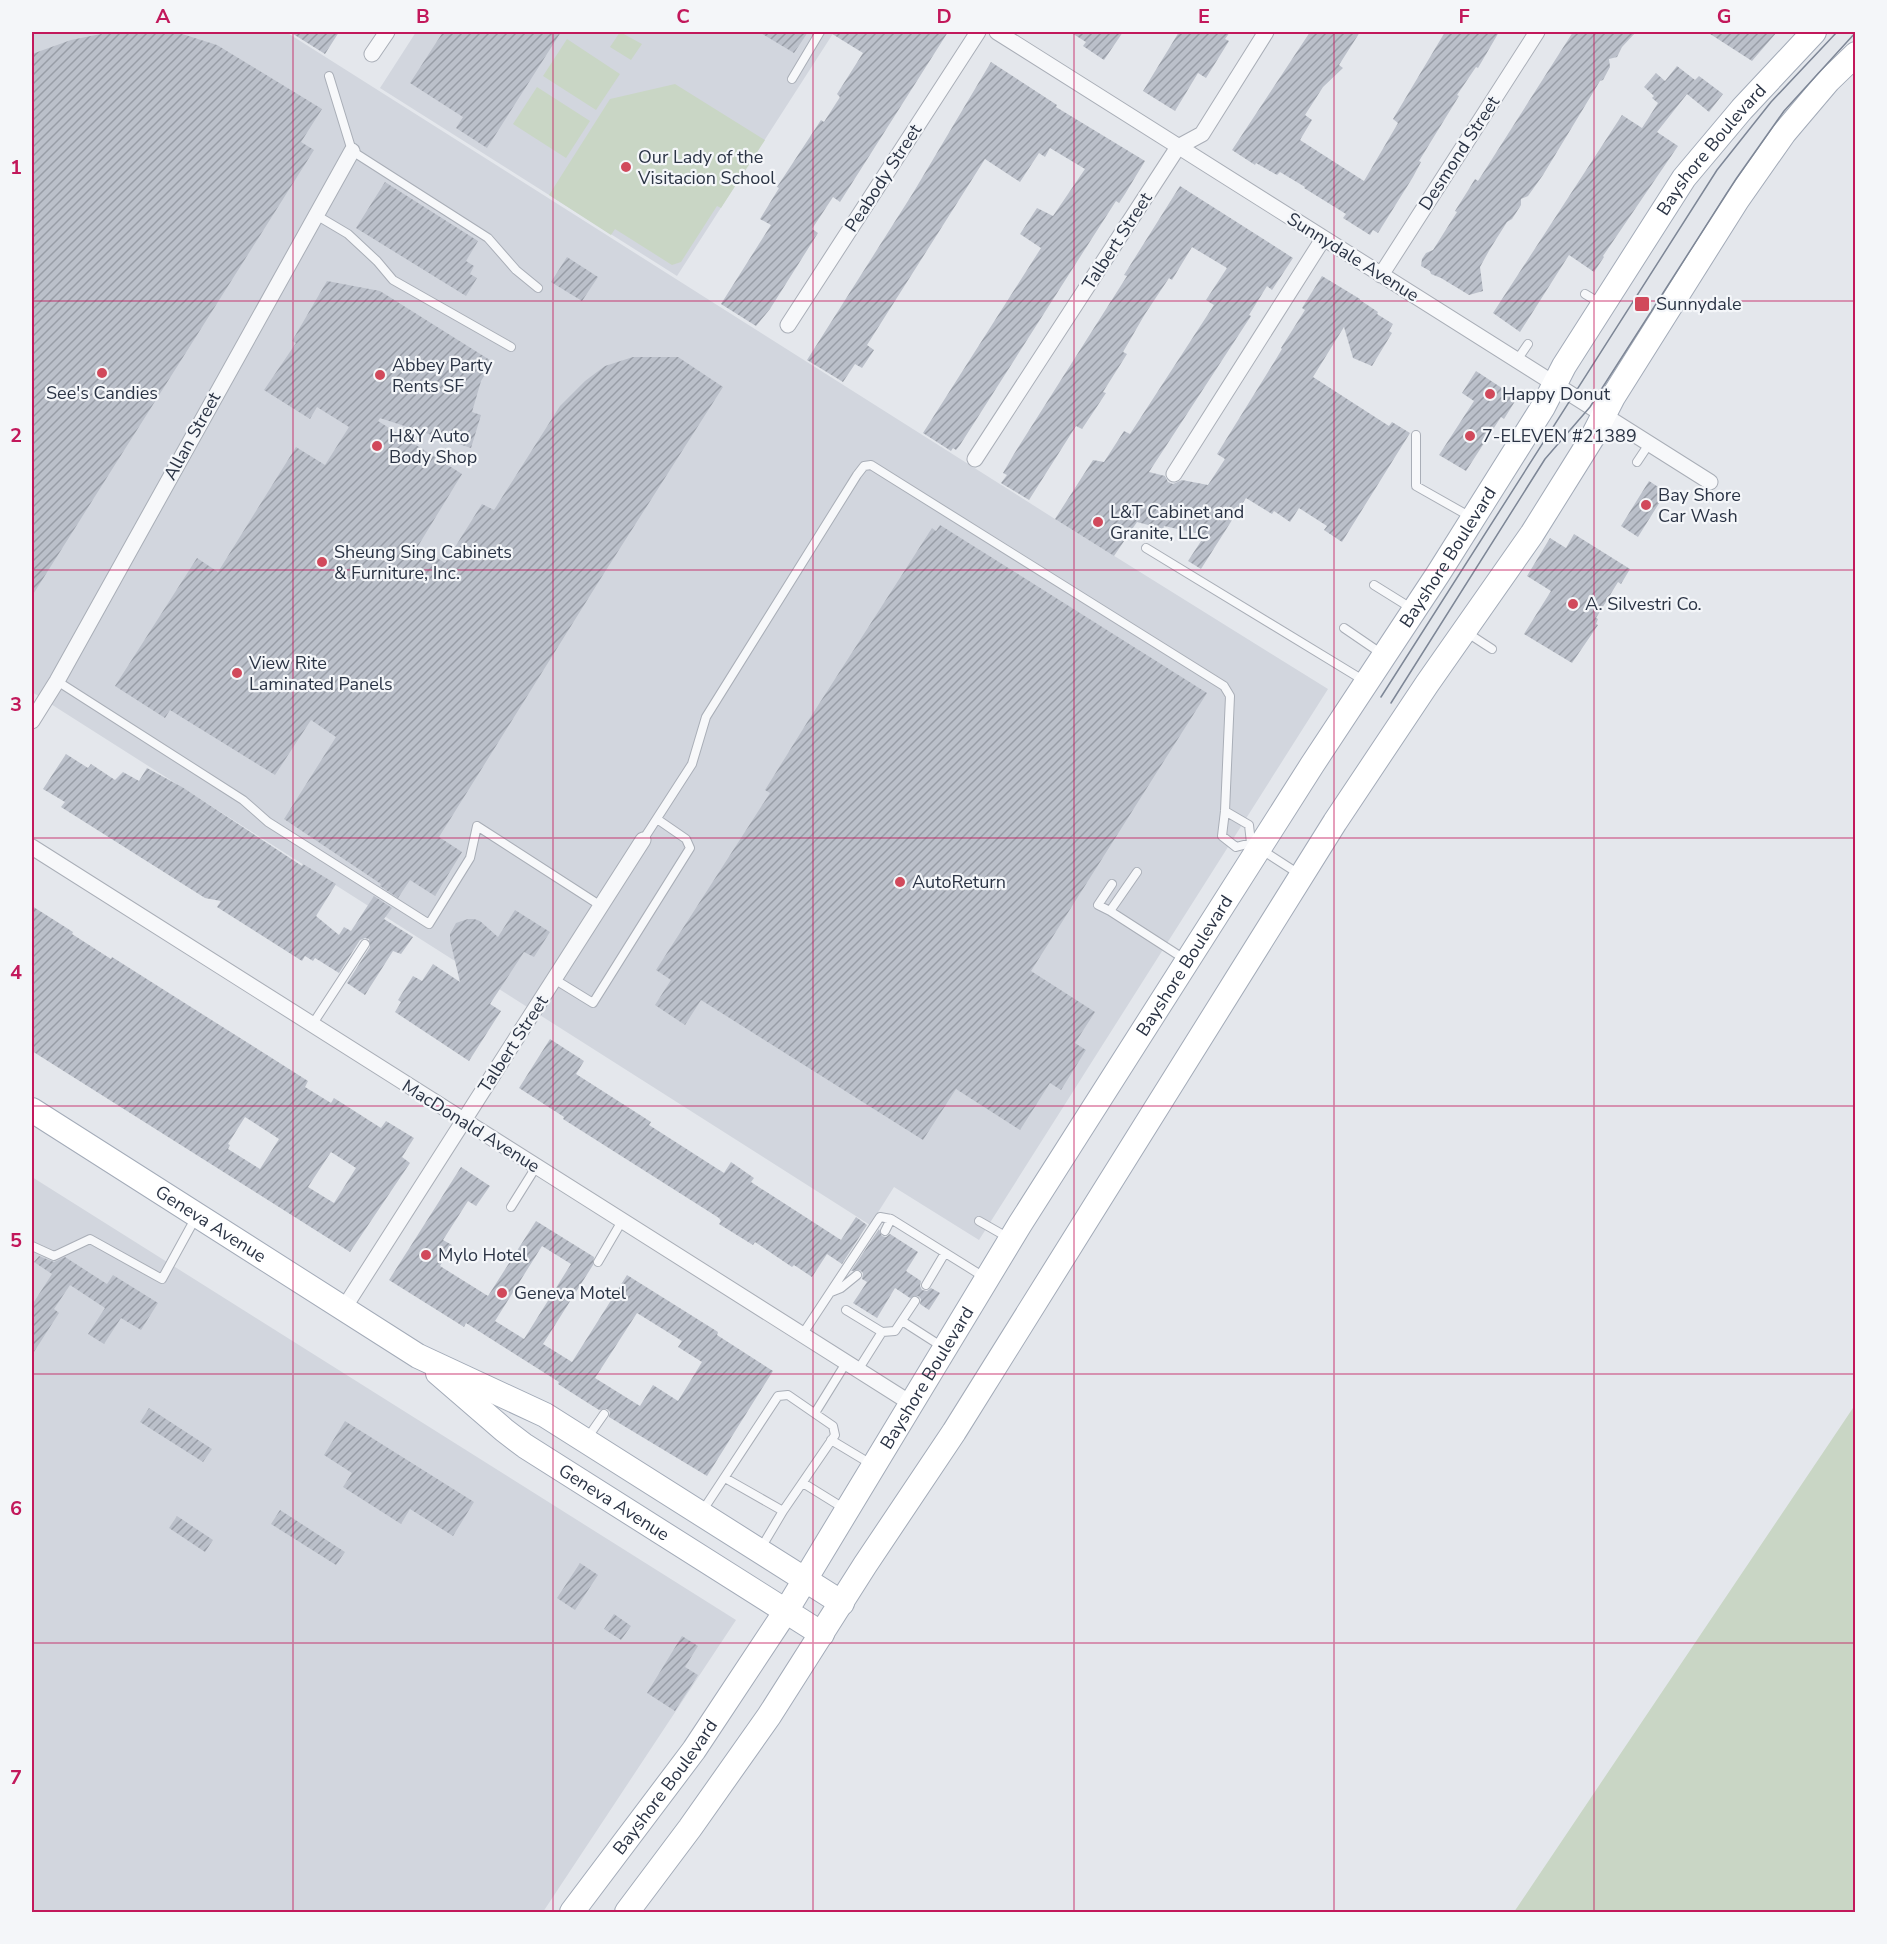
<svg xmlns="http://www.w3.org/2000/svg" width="1887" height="1944" viewBox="0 0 1887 1944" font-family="'Nunito Sans',sans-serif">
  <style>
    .built { fill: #d2d6de }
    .grass { fill: #c9d6c5 }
    .building { fill: url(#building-hatch); fill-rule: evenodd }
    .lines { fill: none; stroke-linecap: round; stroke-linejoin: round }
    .service-casing { stroke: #a9aeb7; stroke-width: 10 }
    .minor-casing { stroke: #a9aeb7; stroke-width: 17 }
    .primary-casing { stroke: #a3abb8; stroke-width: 26 }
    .service { stroke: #f7f8fa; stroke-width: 8 }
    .minor { stroke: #f7f8fa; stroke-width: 15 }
    .primary { stroke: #fff; stroke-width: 24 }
    .tram { stroke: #7d8696; stroke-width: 1.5 }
    .grid { fill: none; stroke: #c2185b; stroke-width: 1.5; stroke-opacity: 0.55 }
    .poi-dot { fill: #d1495b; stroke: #f4f6f9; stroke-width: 2 }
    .labels { text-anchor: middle; stroke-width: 4.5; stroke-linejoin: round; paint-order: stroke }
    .street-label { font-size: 18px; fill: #2b3445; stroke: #f4f6f9 }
    .poi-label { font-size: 18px; fill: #2b3445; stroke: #f4f6f9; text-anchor: start }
    .neatline { fill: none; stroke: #c2185b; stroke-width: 2 }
    .grid-label { font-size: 20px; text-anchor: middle; font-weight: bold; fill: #c2185b }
  </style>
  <defs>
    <pattern id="building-hatch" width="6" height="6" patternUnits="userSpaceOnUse" patternTransform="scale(1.5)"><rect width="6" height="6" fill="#bbc0ca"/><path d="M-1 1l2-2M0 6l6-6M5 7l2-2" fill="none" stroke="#989da6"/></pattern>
  </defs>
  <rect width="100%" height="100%" fill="#e4e7ec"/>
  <path class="built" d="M32,32h254l769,487 273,170 -349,551 -85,-53 -24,38 -838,-533z
    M416,32h418l-157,244 -297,-188z
    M32,1177l704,443 -193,292h-511z"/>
  <path class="grass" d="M620,32l22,12 -11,16 -21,-13z
    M567,39l53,35 -24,36 -53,-34z
    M675,84l90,56 -44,68 -4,-2 -36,56 -9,3 -57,-36 -4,6 -62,-40 61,-96z
    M537,87l53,34 -24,37 -53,-34z
    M1855,1404v508h-341l341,-507z"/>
  <path class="building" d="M111,32h41l30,2 35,11 105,64 -21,33 13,8 -282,446v-542l39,-14z
    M290,32h49l-14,22z
    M443,32h118l-74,116 -31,-20 7,-11 -53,-34z
    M759,32h49l-14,21z
    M829,32h119l-108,170 -7,-5 -21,32 6,4 -7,11 -41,65 -14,17 -35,-22 50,-79 -11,-6 19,-31 -2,-1 44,-67 3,2 16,-25 -3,-3 26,-41z
    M1070,32h53l-19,28 -21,-14 3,-4z
    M1179,32h51l-5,7 4,2 -23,37 -8,-5 -23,38 -32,-20z
    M1310,32h50l-21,33 4,3 -20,19 -18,28 7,5 -12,20 64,41 34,-58 -5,-4 52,-87h54l-21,36 -2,-1 -19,28 2,1 -40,65 2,1 -8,15 -35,56 -5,-3 -3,5 -27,-17 3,-4 -42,-26 1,-1 -25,-15 -3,3 -21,-12 -1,2 -23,-15z
    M1573,32h63l-14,15 -5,10 -8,2 1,8 -7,13 -3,1 -57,94 -15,21 -7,3v6l-9,14 -5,3 -17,27 -10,18 3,24 -14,4 -28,-17 -10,-4 -1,-3 -9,-5 1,-7 4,-6 7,-3 24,-38 -2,-1 12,-19 8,-13 3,2z
    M1707,32h70l-25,29z
    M991,62l66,43 -1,2 89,54 -20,33 -6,9 -3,-2 -27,42 -129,202 -4,5 -3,-2 -2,3 -28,-18 118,-185 -21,-14 17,-26 16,8 32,-47 -35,-21 -5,9 -6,-4 -19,29 -35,-23 -118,186 7,5 -12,18 -7,-4 -12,18 -36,-22 106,-167z
    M1677,66l18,14 4,-4 24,18 -14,18 -22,-18 -30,38 21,14 -75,110 1,1 -10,15 -25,-17 -49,77 -27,-19 129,-198 20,13 16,-25 -6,-5 2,-2 -10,-9 12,-14 9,8z
    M385,182l93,59 -12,20 8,5 -4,8 7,4 -11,18 -110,-68z
    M1180,186l113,72 -21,32 -5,-4 -18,29 2,1 -102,156 16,4 3,6 5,2 9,-4 26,5 17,-26 -8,-5 59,-95 6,-10 -1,-1 24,-38 -3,-2 20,-32 38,23v1l18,12 -1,2 16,10 -4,7 3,2 -20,33 -19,-8 -9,-31 -31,50 76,49 3,-4 18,11 -68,109 -18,-12 3,-4 -28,-18 -9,14 -16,-11 -2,3 -26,-16 -45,71 -13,-8 17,-26 -41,-9 -1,3 -26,-7 -23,34 -59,-37 38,-59 11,2 20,-31 6,3 84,-129 -8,-5 21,-32 -35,-21 -20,33 -3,-2 -24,36 -22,38 4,2 -24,38 3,1 -24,36 -6,-3 -47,74 -28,-17 6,-8 -4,-2 11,-19 113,-178 -3,-1z
    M567,257l31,20 -16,24 -31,-19z
    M327,281l53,10 113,71 -12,19 -9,31 9,3 -10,33 -91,-30 -2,3 84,53 -44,72 27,17 37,-59 12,6 66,-104 25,-25 20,-15 28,-9h45l45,30 -122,191 -162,259 23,15 -27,44 -25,-16 -12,18 -18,-12 1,-2 -97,-65 52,-82 -25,-17 -36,55 -105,-65 -5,8 -50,-32 82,-128 21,14 78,-125 29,18 24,-38 -32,-20 -7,12 -46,-29 32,-47 -4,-2z
    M1476,371l41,27 -13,21 -3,-2 -35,54 -27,-16 35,-54 -12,-8z
    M1649,481l17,11 -28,45 -17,-11z
    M940,525l267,168 -176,278 64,41 -20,31 11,7 -25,40 -11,-7 -30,47 -64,-41 -33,51 -222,-140 -16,25 -30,-20 16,-25 -15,-10 114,-177 -5,-3 43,-69 124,-193 4,3z
    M1574,534l56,35 -9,15 -3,-2 -22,36 2,1 -2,5 2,1 -26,38 -48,-29 27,-43 -24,-15 23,-38 16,10z
    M66,754l22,14 3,-4 24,16 8,-8 16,9 8,-13 35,19 120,79 1,-2 33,20 -20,32 23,19 5,-8 7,4 23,-35 18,12 -8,11 29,18 -12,17 -8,-3 -28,44 -18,-12 23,-36 -1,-8 -4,-1 -5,2 -21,33 -24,-15 -2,3 -8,-5 -3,5 -85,-54 4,-6 -16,-3 -144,-91 4,-5 -22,-13z
    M32,906l41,26 -1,2 39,25 1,-2 196,124 -3,6 26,16 3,-5 47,30 5,-7 28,17 -12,19 8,6 -60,89 -318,-201zM245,1117l34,22 -19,30 -32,-20 2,-4 -2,-1zM331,1152l25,16 -22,35 -26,-16z
    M515,910l35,22 -16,25 -10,-5 -34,52 11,7 -32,50 -74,-49 6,-10 -3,-2 15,-24 9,5 11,-17 27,18 -10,-42v-6l6,-11 12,-4h6l6,2 18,16z
    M550,1039l34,22 -8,13 75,48 -2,3 75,48 7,-11 23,16 -3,4 90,58 15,-23 11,8 -25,39 -15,-10 -15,23 -18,-12 -2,2 -37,-25 -2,3 -34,-21 2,-3 -2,-3 -156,-99 1,-2 -45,-29z
    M461,1167l29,19 -14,20 -8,-5 -25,39 9,5 -12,21 48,30 48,-75 58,36 -1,8 -50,79 29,18 55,-87 91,57 -1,3 56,36 -66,105 -98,-59 1,-5 -3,-3 -8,1 -41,-26 1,-2 -93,-59 -2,4 -75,-47zM542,1246l29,18 -47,75 -29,-18zM637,1313l45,28 -4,6 24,15 -24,39 -25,-16 -13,21 -45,-28z
    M879,1229l3,7 4,1 4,-3 28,18 -12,19 15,10 -1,5 2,4 5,1 4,-3 9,5 -11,17 -9,-6 1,-5 -3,-3 -8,2 -15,-10 -18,30 -24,-15 14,-21 -5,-3 1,-6 -3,-3 -9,1z
    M39,1256l15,6 11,-5 42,27 6,-9 45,28 -17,27 -20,-12 -17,26 -16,-10 17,-26 -35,-23 -16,24 5,4 -27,42v-50l20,-31 -18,-12z
    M149,1408l63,41 -9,13 -63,-40z
    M345,1421l129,81 -21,34 -43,-27 -9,15 -58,-37 9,-14 -28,-18z
    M280,1510l65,42 -9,13 -65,-41z
    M177,1516l36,24 -8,12 -36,-24z
    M580,1563l18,12 -23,35 -18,-12z
    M614,1614l17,12 -10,14 -17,-11z
    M682,1636l16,10 -13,21 13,8 -23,36 -28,-18z"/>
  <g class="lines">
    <g class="service-casing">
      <path id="service" d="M329,76l23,75 136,87 28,32 22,18
        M792,79l28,-47
        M316,215l32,19 29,27 16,19 118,67
        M1585,294l15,9
        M1517,360l11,-16
        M1416,435v51l53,30
        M1637,462l12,-18
        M1146,548l217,132
        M1374,585l37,23
        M1344,628l38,26
        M1466,632l26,17
        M57,681l186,119 25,22 161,102 41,-66 7,-32 124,80
        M1225,811l24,14 2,18
        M643,840l49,-76 14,-47 151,-242 7,-9 7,-1 353,221 6,10 -5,115 -3,25 14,11 15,-4 48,31
        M1137,872l-27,39 76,49
        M1110,911l-12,-6 14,-21
        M554,979l39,24 97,-155 -4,-9 -29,-20
        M312,1025l53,-81
        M511,1207l25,-40
        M979,1221l28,16
        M885,1231l6,-12
        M32,1246l22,10 36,-17 72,40 34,-62
        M598,1262l24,-41
        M926,1285l19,-32
        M831,1292l10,-4 16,-13
        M846,1310l36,22 13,-1 20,-30
        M902,1321l39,25
        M802,1335l78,-118 11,2 93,58
        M858,1370l24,-38
        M815,1413l31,-50
        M588,1437l16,-23
        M831,1440l40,24
        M725,1478l58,33
        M803,1483l42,26
        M703,1510l75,-114 10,-1 45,31 2,9 -52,76 -22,37"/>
    </g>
    <g class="minor-casing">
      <path id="minor" d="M997,32l713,450
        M372,54l15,-22
        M1381,275l156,-243
        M788,325l190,-293
        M975,459l203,-312 24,-13 64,-102
        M1174,474l149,-235
        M32,721l25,-40 295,-530
        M32,847l880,557
        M344,1308l299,-468"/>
    </g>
    <g class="primary-casing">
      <g id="primary">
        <path id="s1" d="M32,1110l386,246 127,59 297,188"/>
        <path id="s2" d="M438,1373l66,57 21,16 297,188"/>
        <path id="s3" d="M572,1912l122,-162 92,-139 234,-387 292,-459 126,-191 105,-167 21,-41 120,-188 58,-69 72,-77"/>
        <path d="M627,1912l63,-84 79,-112 96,-151 89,-133 381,-610 92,-138 105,-150 60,-96 21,-41 124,-197 47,-67 44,-52 28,-27"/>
      </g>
    </g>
    <use href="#service" class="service"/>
    <use href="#minor" class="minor"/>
    <use href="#primary" class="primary"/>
    <path class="tram" d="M1381,697l336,-527 54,-68 66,-70
      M1391,703l154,-244 45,-52 146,-228 48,-68 72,-79"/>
  </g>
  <path class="grid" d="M293,32v1880M553,32v1880M813,32v1880M1074,32v1880M1334,32v1880M1594,32v1880M32,301h1824M32,570h1824M32,838h1824M32,1106h1824M32,1374h1824M32,1643h1824"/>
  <g class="poi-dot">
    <circle cx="626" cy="167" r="6"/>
    <rect x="1634" y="296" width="16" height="16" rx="3"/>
    <circle cx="102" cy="373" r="6"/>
    <circle cx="380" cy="375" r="6"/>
    <circle cx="1490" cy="394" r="6"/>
    <circle cx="1470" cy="436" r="6"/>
    <circle cx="377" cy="446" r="6"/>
    <circle cx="1646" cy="505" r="6"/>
    <circle cx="1098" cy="522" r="6"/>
    <circle cx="322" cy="562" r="6"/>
    <circle cx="1573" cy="604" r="6"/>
    <circle cx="237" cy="673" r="6"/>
    <circle cx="900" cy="882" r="6"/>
    <circle cx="426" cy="1255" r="6"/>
    <circle cx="502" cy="1293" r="6"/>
  </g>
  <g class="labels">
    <g class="street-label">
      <text dy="6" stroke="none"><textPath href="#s3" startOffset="2100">Bayshore Boulevard</textPath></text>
      <text transform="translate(1459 153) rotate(-57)" y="6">Desmond Street</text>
      <text transform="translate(883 178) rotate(-57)" y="6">Peabody Street</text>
      <text transform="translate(1117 241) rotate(-57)" y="6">Talbert Street</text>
      <text transform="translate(1353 257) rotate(32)" y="6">Sunnydale Avenue</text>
      <text transform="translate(192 436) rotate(-61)" y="6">Allan Street</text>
      <text dy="6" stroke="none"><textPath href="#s3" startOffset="1614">Bayshore Boulevard</textPath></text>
      <text dy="6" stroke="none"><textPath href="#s3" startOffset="1128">Bayshore Boulevard</textPath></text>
      <text transform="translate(513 1044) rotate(-57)" y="6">Talbert Street</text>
      <text transform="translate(471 1126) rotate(32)" y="6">MacDonald Avenue</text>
      <text dy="6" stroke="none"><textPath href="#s1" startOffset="212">Geneva Avenue</textPath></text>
      <text dy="6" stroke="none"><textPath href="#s3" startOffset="642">Bayshore Boulevard</textPath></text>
      <text dy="6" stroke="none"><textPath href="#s2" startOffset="219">Geneva Avenue</textPath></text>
      <text dy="6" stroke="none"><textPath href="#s3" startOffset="156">Bayshore Boulevard</textPath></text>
    </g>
    <g class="poi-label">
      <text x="638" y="163">Our Lady of the<tspan x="638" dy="21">Visitacion School</tspan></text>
      <text x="1656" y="310">Sunnydale</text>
      <text x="392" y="371">Abbey Party<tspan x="392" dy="21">Rents SF</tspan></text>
      <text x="102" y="399" text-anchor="middle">See's Candies</text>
      <text x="1502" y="400">Happy Donut</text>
      <text x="389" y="442">H&amp;Y Auto<tspan x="389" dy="21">Body Shop</tspan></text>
      <text x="1482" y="442">7-ELEVEN #21389</text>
      <text x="1658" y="501">Bay Shore<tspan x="1658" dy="21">Car Wash</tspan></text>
      <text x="1110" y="518">L&amp;T Cabinet and<tspan x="1110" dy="21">Granite, LLC</tspan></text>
      <text x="334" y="558">Sheung Sing Cabinets<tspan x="334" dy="21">&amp; Furniture, Inc.</tspan></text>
      <text x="1585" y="610">A. Silvestri Co.</text>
      <text x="249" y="669">View Rite<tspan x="249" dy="21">Laminated Panels</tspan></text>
      <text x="912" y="888">AutoReturn</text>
      <text x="438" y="1261">Mylo Hotel</text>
      <text x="514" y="1299">Geneva Motel</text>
    </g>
  </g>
  <rect width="1887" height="1944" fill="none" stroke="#f4f6f9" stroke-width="66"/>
  <rect x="33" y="33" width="1821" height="1878" class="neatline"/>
  <g class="grid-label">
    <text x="163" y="23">A</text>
    <text x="423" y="23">B</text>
    <text x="683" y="23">C</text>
    <text x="944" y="23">D</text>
    <text x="1204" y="23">E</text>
    <text x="1464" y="23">F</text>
    <text x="1724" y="23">G</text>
    <text x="16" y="174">1</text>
    <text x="16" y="442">2</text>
    <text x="16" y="711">3</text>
    <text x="16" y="979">4</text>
    <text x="16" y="1247">5</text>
    <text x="16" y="1515">6</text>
    <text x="16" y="1784">7</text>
  </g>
</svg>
